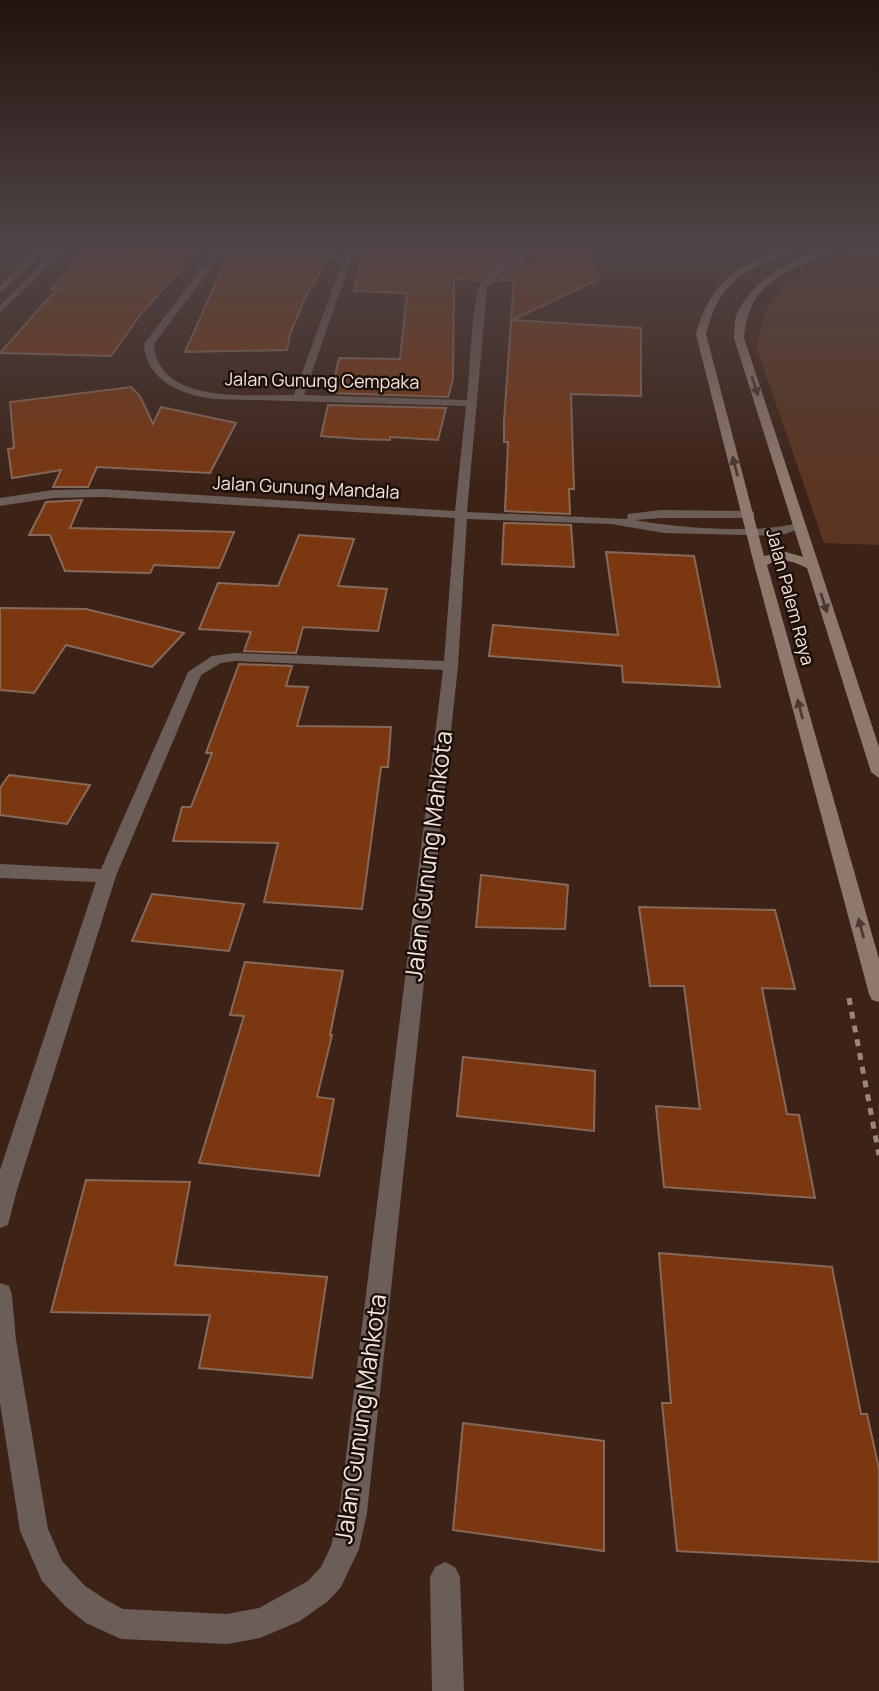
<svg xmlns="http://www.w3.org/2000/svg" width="879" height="1691" viewBox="0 0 879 1691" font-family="Manrope,sans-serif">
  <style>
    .green { fill: #5b3521 }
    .building { fill: #7a3710; stroke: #87695a; stroke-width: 2 }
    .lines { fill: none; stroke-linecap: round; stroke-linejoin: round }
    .path { stroke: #9c867c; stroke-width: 5; stroke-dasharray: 7 7; stroke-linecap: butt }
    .street { fill: #6b5d57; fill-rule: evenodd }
    .secondary { fill: #8f796f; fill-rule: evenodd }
    .oneway { fill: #4a3a33 }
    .labels { text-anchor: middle; stroke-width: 5; stroke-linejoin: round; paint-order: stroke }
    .far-street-label { font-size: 18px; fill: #f7e5dd; stroke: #1c100b }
    .near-street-label { font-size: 24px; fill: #f7e5dd; stroke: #1c100b }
  </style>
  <rect width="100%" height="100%" fill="#3d2317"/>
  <path class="green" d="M865,249h14v296l-55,-2 -68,-197 10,-36 20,-26 42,-23z"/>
  <path class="building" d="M88,249l109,1 -57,65 -29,41 -111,-3 57,-64h-5z
    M363,249h163l-25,11 -21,20 -26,-1 -1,100 -5,18 -117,-4 8,-35 61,1 7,-66 -53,-2z
    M541,249h47l11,30 -87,41 129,8v68l-70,-2 3,95h-5l1,25 -65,-3 3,-69h-4v-21l10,-141h-15l12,-12z
    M226,260l100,2 -21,36 -15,36 -3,16 -102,2z
    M131,387l9,9 13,28 8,-17 75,16 -26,50 -113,-6 -9,20h-35l8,-17 -49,8 -4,-29 6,-1 -4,-46z
    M328,405l118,3 -8,32 -48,-3v3l-31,-1 -38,-3z
    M82,500l-12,28 164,4 -15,36 -65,-3 -4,8 -85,-2 -15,-36h-21l17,-33z
    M504,523l67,2 3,42 -72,-3z
    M299,535l55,4 -16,47 49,3 -9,42 -75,-4 -7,26 -52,-2 7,-19 -52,-3 19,-46 60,3z
    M606,552l88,4 26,131 -97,-5 -1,-16 -133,-10 4,-31 125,10z
    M0,608l86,1 98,24 -32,34 -86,-22 -32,48 -34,-3z
    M239,664l53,2 -6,20 22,1 -11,39 94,1 -3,40h-7l-19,142 -98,-7 14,-59 -105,-2 9,-34h9l21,-54h-6z
    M9,775l81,10 -23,39 -67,-9v-27z
    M481,875l87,10 -3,44 -89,-2z
    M152,894l92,10 -15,47 -97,-10z
    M639,907l136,3 20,79 -33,-1 25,126 12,1 16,83 -151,-11 -8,-81 44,3 -16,-123h-34z
    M245,962l98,9 -13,64h2l-15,62 17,2 -15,77 -120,-13 45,-147 -14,-1z
    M463,1057l132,14 -1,60 -137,-15z
    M86,1180l104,2 -15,83 152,12 -15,101 -113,-10 11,-53 -159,-3z
    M659,1253l173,14 29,147h6l12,55v93l-202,-11 -15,-148h9z
    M463,1423l141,18v110l-151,-21z"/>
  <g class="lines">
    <path class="path" d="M849,998l30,157"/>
    <path class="street" d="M39,249h8l-47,44v-8z
      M57,249h8l-65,64v-8z
      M216,249h8l-2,3 123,3 2,-6h8l-51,146 163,5c3,-32 4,-80 11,-110 6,-21 40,-41 61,-41l-30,17 -22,22 -20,224 160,7 1,-5 33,-4 89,1 4,1v6h-93l-26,2c43,8 122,14 164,3l6,4 -26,9 -115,-3 -53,-9 -144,-5 -9,147 -91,847 -8,36 -18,38 -13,14 -28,20 -40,17 -33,6 -106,-5 -35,-16 -21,-17 -23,-25 -22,-50 -20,-128v-120l9,3 3,9 4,45 32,189 14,32 23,25 23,15 15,8 104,5 32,-6 49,-27 13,-14 10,-21 8,-33 104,-843 -208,-9 -14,2 -20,12 -85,201 -99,314 -9,35 -8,3v-58l96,-288 -96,-4v-14l101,5 87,-197 24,-16 23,-3 209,8 11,-143 -352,-21 -50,1 -53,8v-8l53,-8 50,-1 352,22 11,-105 -252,-7c-32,-4 -68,-18 -70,-55zM219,257l124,3 -49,135c-43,-1 -136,11 -140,-51z
      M445,1562l10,5 5,10 4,114h-32l-2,-114 5,-10z"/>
    <path class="secondary" d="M783,249h10c-7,5 -17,8 -25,12 -39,18 -51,32 -62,73l58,222 22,-4 17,5 -69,-219c1,-7 0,-15 2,-22 11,-32 68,-70 101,-67 -9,6 -20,9 -30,13 -38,17 -60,33 -63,76l135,409v31l-8,-6 -64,-204c-15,-7 -26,-11 -40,-3l112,394v43l-7,-2 -3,-6 -115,-430 -58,-230c15,-52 38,-66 87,-85z"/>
  </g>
  <defs><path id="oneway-solid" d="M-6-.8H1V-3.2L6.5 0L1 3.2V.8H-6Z" transform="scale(1.75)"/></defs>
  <g class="oneway">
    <use href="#oneway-solid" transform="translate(755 386) rotate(72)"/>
    <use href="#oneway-solid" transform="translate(735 466) rotate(-105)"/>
    <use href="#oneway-solid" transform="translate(824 603) rotate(72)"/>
    <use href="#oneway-solid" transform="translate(800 709) rotate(-105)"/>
    <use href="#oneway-solid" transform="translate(861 928) rotate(-105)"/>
  </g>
  <linearGradient id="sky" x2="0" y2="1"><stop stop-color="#22130d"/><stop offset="0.51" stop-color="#514547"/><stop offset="1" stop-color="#514547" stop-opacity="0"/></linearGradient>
  <rect width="879" height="485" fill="url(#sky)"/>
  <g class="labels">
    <g class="far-street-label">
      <text transform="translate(322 381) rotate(1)" y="6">Jalan Gunung Cempaka</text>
      <text transform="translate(306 488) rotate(3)" y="6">Jalan Gunung Mandala</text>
      <text transform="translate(790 597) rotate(75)" y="6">Jalan Palem Raya</text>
    </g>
    <g class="near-street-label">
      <text transform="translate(429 856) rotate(-83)" y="8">Jalan Gunung Mahkota</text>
      <text transform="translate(361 1419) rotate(-82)" y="8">Jalan Gunung Mahkota</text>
    </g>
  </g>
</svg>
